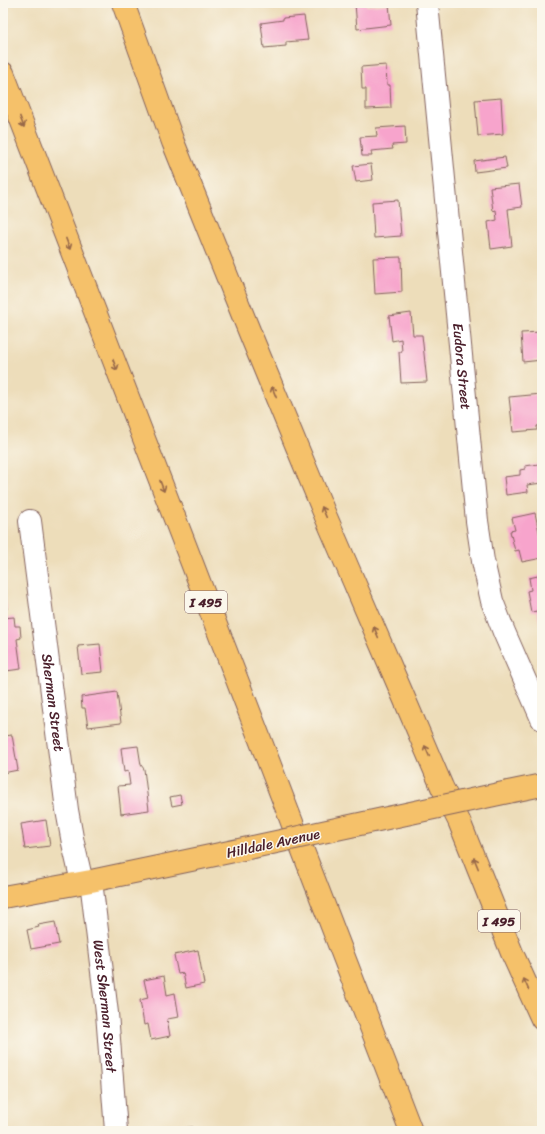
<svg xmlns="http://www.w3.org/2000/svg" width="545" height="1134" viewBox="0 0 545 1134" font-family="Sriracha,sans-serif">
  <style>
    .building { fill: #f7a4cc }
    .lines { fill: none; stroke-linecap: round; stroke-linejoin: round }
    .minor-casing { stroke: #83625d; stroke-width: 24 }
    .major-casing { stroke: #83625d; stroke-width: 24 }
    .highway-casing { stroke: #83625d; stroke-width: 24 }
    .minor { stroke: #fff; stroke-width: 22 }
    .major { stroke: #f5c16b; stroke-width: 22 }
    .highway { stroke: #f5c16b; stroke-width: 22 }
    .major-bridge-casing { stroke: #83625d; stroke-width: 24; stroke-linecap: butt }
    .major-bridge { stroke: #f5c16b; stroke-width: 22 }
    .oneway { stroke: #976848 }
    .labels { text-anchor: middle; stroke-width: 3; stroke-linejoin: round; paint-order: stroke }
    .shield { fill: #fbf7ec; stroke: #7f6065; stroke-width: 1 }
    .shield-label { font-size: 13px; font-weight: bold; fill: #4a1f2b }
    .street-label { font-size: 14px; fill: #4a1f2b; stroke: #fbf7ec }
  </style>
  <rect width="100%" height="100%" fill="#fbf7ec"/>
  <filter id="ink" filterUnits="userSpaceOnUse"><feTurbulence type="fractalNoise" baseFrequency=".025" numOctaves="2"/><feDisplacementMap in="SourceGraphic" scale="8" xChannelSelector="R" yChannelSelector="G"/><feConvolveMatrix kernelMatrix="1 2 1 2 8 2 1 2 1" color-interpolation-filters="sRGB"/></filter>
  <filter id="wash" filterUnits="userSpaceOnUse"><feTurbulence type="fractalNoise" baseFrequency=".012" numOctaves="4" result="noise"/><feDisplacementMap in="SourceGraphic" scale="16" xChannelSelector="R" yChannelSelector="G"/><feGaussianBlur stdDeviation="0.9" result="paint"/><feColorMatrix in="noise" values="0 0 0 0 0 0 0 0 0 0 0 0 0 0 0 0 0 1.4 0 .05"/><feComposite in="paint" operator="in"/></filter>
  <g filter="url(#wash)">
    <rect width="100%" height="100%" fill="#edddba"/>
    <g id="blocks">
      <path class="building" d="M355,3h11l1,3 22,-2 2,21 -34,4z
        M304,16l4,24 -22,2v4l-22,2 -3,-25 22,-3v-2z
        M386,65l1,20h3l1,23 -25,1v-20h-4l-1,-22z
        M501,98l2,36 -25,2 -3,-36z
        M405,126l1,18 -14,1 1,4 -22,2 1,5h-10l-2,-19 17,-1 -1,-8z
        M505,157l2,11 -32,4 -1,-11z
        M371,164l2,16 -17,2 -3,-16z
        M519,184l3,23 -14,2 4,37 -21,3 -3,-27 9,-2 -1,-10 -3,1 -3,-24z
        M398,200l3,36 -27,2 -2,-36z
        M401,257l1,35 -27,2 -2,-36z
        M411,313l2,22h9l5,47 -26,1 -2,-31h3l-1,-13 -9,2 -3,-25z
        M542,332v28l-19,2 -2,-29z
        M542,394v31l-5,1v4l-24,2 -4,-35z
        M539,464l2,10h1v9l-15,2 1,7 -22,3 -2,-18 16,-2v-5l5,-1v-3z
        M535,513l7,33v12l-20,4 -3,-12 -4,1 -5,-20 5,-1 -3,-12z
        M542,575v50h-2l-3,-14 -6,1 -4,-21 4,-1 -2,-12z
        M5,597l2,12 -3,1 1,3 -2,1v-16z
        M14,617l1,9h5l1,12 -4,1 4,30 -15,2 -2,-16h-1v-37z
        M100,644l3,28 -22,2 -3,-28z
        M117,692l4,31 -33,4 -3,-19h-3l-1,-11z
        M12,735l6,35 -15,3v-37z
        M138,746l3,19 3,4 5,41 -28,4 -3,-28 12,-1 -2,-14 -4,1 -3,-24z
        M180,795l2,9 -10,2 -2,-9z
        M46,820l4,26 -25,3 -4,-25z
        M55,922l4,22 -28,5 -4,-19 12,-3 -1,-2z
        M198,950l6,34 -18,4 -3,-15 -5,1 -4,-19z
        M164,976l3,19 8,-2 4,24 -12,2 3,17 -19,4 -3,-16 -4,1 -4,-25 8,-2 -4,-18z
        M193,1127l1,4h-31v-2z"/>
    </g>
  </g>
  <g filter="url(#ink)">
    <use href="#blocks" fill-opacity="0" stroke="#83625d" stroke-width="1"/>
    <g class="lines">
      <g class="minor-casing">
        <g id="minor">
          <path id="s1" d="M427,3l50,518 6,40 9,40 12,31 38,87"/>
          <path id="s2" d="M30,521l37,289 6,33 9,39"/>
          <path id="s3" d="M91,881l16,132 9,118"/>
        </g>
      </g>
      <g class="major-casing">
        <path id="major" d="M508,792l34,-7
          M3,897l88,-16 162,-34"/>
      </g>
      <g class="highway-casing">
        <path id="highway" d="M123,3l50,139 79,196 74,179 75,174 41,96 17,34 53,132 30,66
          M3,73l408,1058"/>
      </g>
      <use href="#minor" class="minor"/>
      <use href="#major" class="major"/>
      <use href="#highway" class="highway"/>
      <g class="major-bridge-casing">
        <path id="major-bridge" d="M253,847l255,-55"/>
      </g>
      <use href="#major-bridge" class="major-bridge"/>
    </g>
    <defs><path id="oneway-shaft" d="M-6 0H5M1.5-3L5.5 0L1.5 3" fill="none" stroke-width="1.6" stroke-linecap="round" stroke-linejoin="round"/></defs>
    <g class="oneway">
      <use href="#oneway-shaft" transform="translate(22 122) rotate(69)"/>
      <use href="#oneway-shaft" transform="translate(68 244) rotate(69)"/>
      <use href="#oneway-shaft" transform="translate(115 365) rotate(69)"/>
      <use href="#oneway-shaft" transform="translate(274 392) rotate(-112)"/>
      <use href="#oneway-shaft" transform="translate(162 486) rotate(69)"/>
      <use href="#oneway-shaft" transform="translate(324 512) rotate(-113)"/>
      <use href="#oneway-shaft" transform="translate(376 632) rotate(-113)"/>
      <use href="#oneway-shaft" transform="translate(427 751) rotate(-113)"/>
      <use href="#oneway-shaft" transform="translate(476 863) rotate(-112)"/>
      <use href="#oneway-shaft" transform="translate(526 984) rotate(-114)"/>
    </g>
  </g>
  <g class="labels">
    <g class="shield">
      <rect x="185" y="591" width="42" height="22" rx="3"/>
      <rect x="478" y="910" width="42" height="22" rx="3"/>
    </g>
    <g class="shield-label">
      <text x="206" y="607">I 495</text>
      <text x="499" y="926">I 495</text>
    </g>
    <g class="street-label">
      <text dy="5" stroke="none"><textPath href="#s1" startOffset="365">Eudora Street</textPath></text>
      <text dy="5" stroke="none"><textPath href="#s2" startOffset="183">Sherman Street</textPath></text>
      <text transform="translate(273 843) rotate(-12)" y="5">Hilldale Avenue</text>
      <text dy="5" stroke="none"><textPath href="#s3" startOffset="126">West Sherman Street</textPath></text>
    </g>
  </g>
  <rect width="545" height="1134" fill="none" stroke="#fbf7ec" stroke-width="16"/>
</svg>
